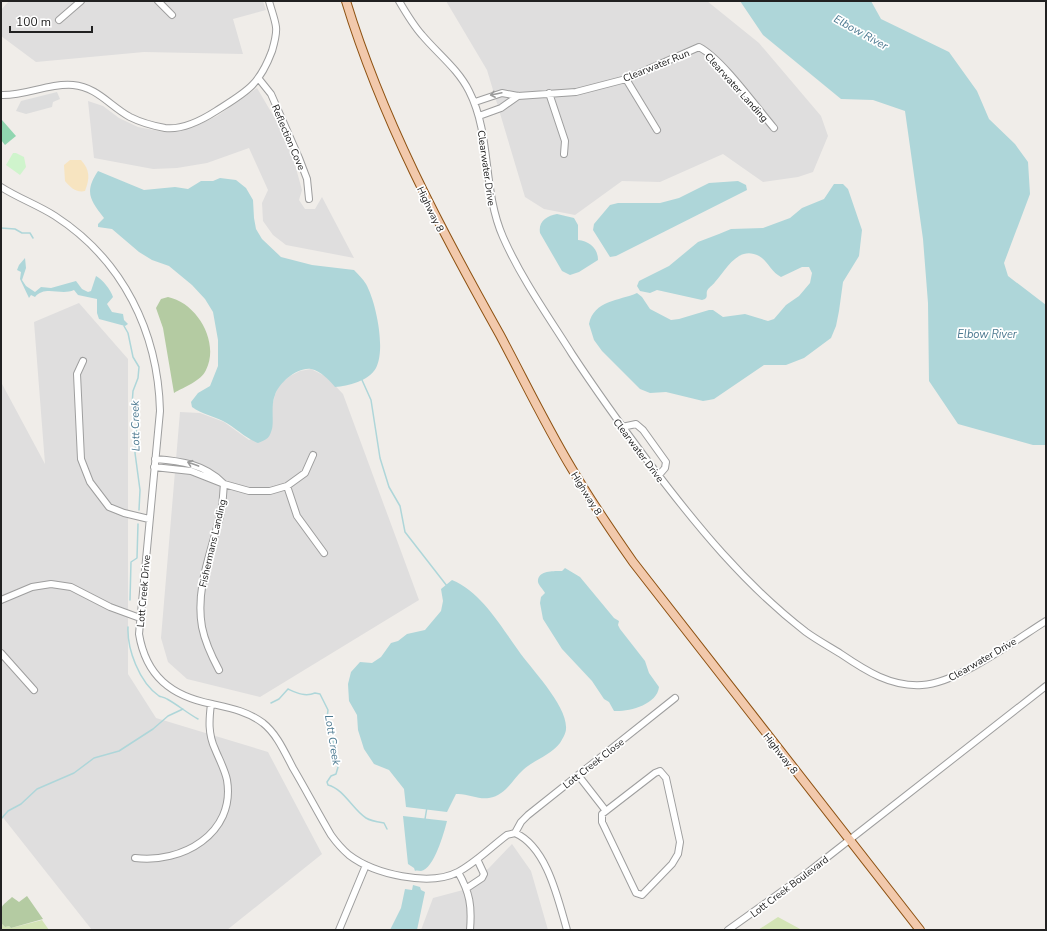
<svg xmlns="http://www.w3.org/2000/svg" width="1047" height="931" viewBox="0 0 1047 931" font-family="'Nunito Sans',sans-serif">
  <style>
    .residential { fill: #dfdede }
    .grass { fill: #d3e4b5 }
    .forest { fill: #b4cba2 }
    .sand { fill: #f7e4c0 }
    .park { fill: #cff4cc }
    .pitch { fill: #90d6b0 }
    .parking { fill: #ddd }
    .water { fill: #aed6d9 }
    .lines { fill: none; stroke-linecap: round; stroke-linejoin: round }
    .stream { stroke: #aed6d9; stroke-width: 1.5 }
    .minor-casing { stroke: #9e9e9e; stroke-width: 8 }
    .major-casing { stroke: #8d5111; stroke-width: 10 }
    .minor { stroke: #fff; stroke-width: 6 }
    .major { stroke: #f2c9ac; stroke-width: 8 }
    .oneway { stroke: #9b9b9b }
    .labels { text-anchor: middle; stroke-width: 3.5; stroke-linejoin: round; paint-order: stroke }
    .street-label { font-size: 10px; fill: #212121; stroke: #fff }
    .water-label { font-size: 11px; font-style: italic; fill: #4c7990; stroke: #fff }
  </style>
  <rect width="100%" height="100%" fill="#f0ede9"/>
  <path class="residential" d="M9,1h254l3,9 -33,9 10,35 -99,-2 -108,10 -35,-26v-26z
    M446,1h261l52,42 62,73 7,20 -15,36 -15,5 -35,5 -40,-28 -63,28 -38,-1 -47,34 -31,-6 -19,-12 -38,-127z
    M257,88l20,34 17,39 8,29 -3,10 6,9h10l7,-12 32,61 -68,-13 -13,-10 -10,-14 -1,-18 6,-13 -19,-42 -42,15 -30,5 -24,1 -59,-11 -6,-57 15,5 16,12 19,9 26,5 29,-5 24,-11z
    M79,303l49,56v315l28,44 112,34 54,102 -95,76h-135l-91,-115v-433l44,82 -11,-142z
    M311,369l16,8 16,17 76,206 -159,97 -73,-18 -19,-17 -7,-24 19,-226 20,1 24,9 25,18 23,-10 -1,-20 4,-15 4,-10 11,-9 10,-5z
    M512,844l19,27 17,59h-127l12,-32 30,-8 26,-22z"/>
  <path class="grass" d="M778,917l24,13h-44z
    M42,920l7,10h-48v-7l4,4 4,-1 2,2z"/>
  <path class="forest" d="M168,297c29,6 52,45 38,73 -5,11 -22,17 -32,23l-11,-65 -7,-20 5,-9z
    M27,896l16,23 -32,9 -2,-2 -4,1 -4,-4c0,-19 -1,-15 11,-26l7,5z"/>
  <path class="sand" d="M70,160h11c9,10 9,18 4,31 -9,2 -15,-4 -20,-10l-1,-16z"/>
  <path class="park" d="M13,153h3l8,4 2,10 -6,8 -14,-10z"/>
  <path class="pitch" d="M2,120l14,16 -11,9 -4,-5z"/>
  <path class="parking" d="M57,92l3,7 -7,3 -1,5 -26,7 -10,-3 5,-10z"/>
  <path class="water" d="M740,1h131l10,18 68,33 28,39 12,28 26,25 13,18 2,32 -26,69 4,13 38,29v140h-13l-75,-21 -29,-43 -1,-78 -5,-64 -18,-128 -32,-11 -32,-1 -78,-64z
    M98,171l46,19 31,-3 13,2 13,-8h12l7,-3 16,2 10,8 7,12 1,18 2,11 6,10 19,18 31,8 42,5c4,4 9,9 12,14 10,18 20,65 10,84 -7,13 -28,18 -41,19 -6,-7 -14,-16 -24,-18 -14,-2 -32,14 -36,26 -5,12 0,29 -4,37 -2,7 -6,8 -13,11 -13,-5 -22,-15 -35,-22 -10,-5 -21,-7 -31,-14l-1,-5 7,-9 12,-7 8,-20v-26l-5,-28 -8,-13 -13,-14 -23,-19 -17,-6 -13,-8 -27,-23 -14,-2v-3l6,-6c-14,-18 -20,-26 -6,-47z
    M738,181l8,4 1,5 -131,66 -6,1 -17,-27 1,-6 16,-19 8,-2h42l19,-5 30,-15z
    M834,184h9l5,5 14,41 -3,26 -16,26 -4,29 -3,15 -5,12 -27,20 -18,7h-22l-50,34 -5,1 -6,1 -37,-9 -16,1 -10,-4 -38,-38 -8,-11 -5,-16c5,-24 30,-23 48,-31l5,4 8,12 21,11 8,-1 30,-9h4l10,7 22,-3 23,7 6,-2 12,-14 13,-9 11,-13 2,-10 -3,-6h-7l-21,10c-10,-5 -13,-16 -22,-21 -21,-11 -33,14 -44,26 -2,3 -7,6 -8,9 -1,4 1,5 -2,8l-3,1 -45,-10 -7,3 -10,-2 -3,-5 2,-5 30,-15 29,-24 21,-8 12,-5 32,-1 27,-10 12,-10 22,-9z
    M557,214l17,4 4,7v15c11,1 20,8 20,20l-19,12 -9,3 -8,-4 -22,-38c-2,-12 7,-17 17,-19z
    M25,258l1,10 -4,12 4,6 9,6 6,-5 10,1 25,-7 6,8 6,3 3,-1 5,-15c6,3 15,14 17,21l-6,7 5,8 11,2 1,6 4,4 -3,2 -26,-7 -2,-6v-14l-19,-4 -4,-5c-13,6 -29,-5 -39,7l-4,-2 -2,3 -9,-19 1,-7 -4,-2 2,-5z
    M565,568l15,9 34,41 5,3 -1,4 2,4 25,32 4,12 10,14c-2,18 -31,25 -45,24l-5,-9 -5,-3 -12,-18 -30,-32 -19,-30 -3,-16 1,-6 4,-4c-2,-4 -6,-7 -7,-11 -1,-12 17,-11 24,-11z
    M452,580c29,12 48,45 66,70 13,19 50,56 48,79 0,4 -4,11 -6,14 -9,12 -26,17 -37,27 -11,10 -17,25 -34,28 -10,2 -22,-5 -33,-4l-9,18 -41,-5 -2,-18 -15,-19 -15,-6 -10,-15 -6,-19 -1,-15 -8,-14 -1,-17 3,-12 9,-10 12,1 9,-6 10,-14 7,-2 9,-7 18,-4 16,-19 2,-10 -2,-12z
    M403,816l44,5c-3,12 -13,48 -26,50 -2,0 -4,-1 -6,0l-1,-3 -6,-4z
    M413,885l7,2 1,3 4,2 -8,38h-27l11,-22 4,-19 7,1z"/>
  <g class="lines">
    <path class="stream" d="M1,228l14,1 7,4h8l3,5
      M124,326l4,7 5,24 6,10 -1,11 -5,13 -1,14 5,12 -2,36 5,37 -1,20
      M362,380l9,20 9,58 9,29 11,19 5,26 42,54
      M130,600l1,-38 6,-4 1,-34
      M128,627c-1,22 11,55 31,69 2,1 5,1 8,3 11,6 20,14 31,20
      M271,703l8,-4 9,-10c9,4 17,8 27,4l5,1 8,16 -1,8 3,10 3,4 1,27 4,8 -2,7 -5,2 -4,6 1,3c16,4 25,25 38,33 5,3 12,4 18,5l3,6
      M1,819l7,-8 13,-7 16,-15 37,-16 20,-15 25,-7 34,-22 15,-13 15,-7
      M425,819l2,-12"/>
    <g class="minor-casing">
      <path id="minor" d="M158,1l14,14
        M399,1c7,12 14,24 23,34 16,19 36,34 47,56 23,45 13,98 34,146 18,41 45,79 69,117 25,38 51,74 78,110 46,61 95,121 156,168 11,8 24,15 35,22 25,17 50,33 81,31 36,-2 92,-44 124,-64
        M59,20l22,-19
        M259,79l12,15 28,64 8,21 2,20
        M626,79l31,51
        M549,93l16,48 -1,13
        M1,95c25,1 47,-12 72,-10 24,2 37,21 57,32 10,5 24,9 35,11 17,2 37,-8 51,-17 30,-19 43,-25 56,-60 2,-7 5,-17 4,-24 -1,-8 -5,-18 -7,-26
        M475,102l27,-9 16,3 58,-4 50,-13 73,-32c23,12 57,60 75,81
        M479,116l22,-8 17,-12
        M1,187c17,11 37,18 54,29 68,44 103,116 105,195l-21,223c7,42 32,62 73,70 18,4 35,7 51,19 14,11 22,30 30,45 13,22 25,45 38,67 5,7 11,14 18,20 25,19 80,32 109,17 17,-9 33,-25 49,-37l8,-2c32,14 43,66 52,97
        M83,361l-6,13 4,85 9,23 19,25 15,6 25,6
        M622,427l14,-3 7,6 23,32 -1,6 -6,7
        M155,459c26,2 49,5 68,24
        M154,467l37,4 33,13 25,7h21l17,-5 18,-13 8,-18
        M287,486l10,30 27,37
        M1,600l31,-13 19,-3 20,3 39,20 30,11
        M1,653l33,37
        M219,670c-7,-13 -14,-28 -17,-43 -7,-39 10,-77 19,-115 2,-9 2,-19 3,-28
        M660,771l6,7 14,64 -2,12 -6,10 -30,31 -6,-2 -34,-71v-8l53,-41z
        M578,775l28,36
        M515,833l6,-11 7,-7 147,-117
        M135,858c46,6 101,-24 92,-78 -2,-10 -8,-21 -12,-31 -7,-15 -6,-29 -4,-45
        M458,872c12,21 14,34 12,58
        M467,888l15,-10 2,-4 -7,-15
        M339,930l27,-65
        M728,930l74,-53 244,-191"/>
    </g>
    <g class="major-casing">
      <path id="major" d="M346,1c36,118 94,227 154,334 24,45 46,91 72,134 19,32 40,63 61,93l287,368"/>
    </g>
    <use href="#minor" class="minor"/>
    <use href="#major" class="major"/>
  </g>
  <defs><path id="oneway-shaft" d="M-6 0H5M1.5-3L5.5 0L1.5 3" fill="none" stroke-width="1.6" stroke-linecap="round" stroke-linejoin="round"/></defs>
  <g class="oneway">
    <use href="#oneway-shaft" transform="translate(496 94) rotate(168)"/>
    <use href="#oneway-shaft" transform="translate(193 464) rotate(-160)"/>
  </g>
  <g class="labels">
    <g class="street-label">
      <text transform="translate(656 65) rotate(-22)" y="4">Clearwater Run</text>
      <text transform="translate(737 87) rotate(48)" y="4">Clearwater Landing</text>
      <text transform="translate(289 137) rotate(67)" y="4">Reflection Cove</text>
      <text transform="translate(487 168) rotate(82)" y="4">Clearwater Drive</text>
      <text transform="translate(431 209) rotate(64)" y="4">Highway 8</text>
      <text transform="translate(639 450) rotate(53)" y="4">Clearwater Drive</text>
      <text transform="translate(587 493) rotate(58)" y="4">Highway 8</text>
      <text transform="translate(212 543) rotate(-77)" y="4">Fishermans Landing</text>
      <text transform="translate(143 591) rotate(-85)" y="4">Lott Creek Drive</text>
      <text transform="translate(982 659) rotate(-30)" y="4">Clearwater Drive</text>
      <text transform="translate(781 753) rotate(52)" y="4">Highway 8</text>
      <text transform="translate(593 763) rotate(-38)" y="4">Lott Creek Close</text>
      <text transform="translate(789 886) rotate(-37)" y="4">Lott Creek Boulevard</text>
    </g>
    <g class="water-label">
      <text transform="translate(861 32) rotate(29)" y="4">Elbow River</text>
      <text x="987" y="338">Elbow River</text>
      <text transform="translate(135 426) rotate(-91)" y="4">Lott Creek</text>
      <text transform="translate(333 740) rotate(81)" y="4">Lott Creek</text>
    </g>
  </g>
  <rect width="1047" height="931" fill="none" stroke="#212121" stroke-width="4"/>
  <path d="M10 26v6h82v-6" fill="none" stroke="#212121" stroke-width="2"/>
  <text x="16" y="26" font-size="12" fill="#212121" stroke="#ffffff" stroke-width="3" paint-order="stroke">100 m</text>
</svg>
